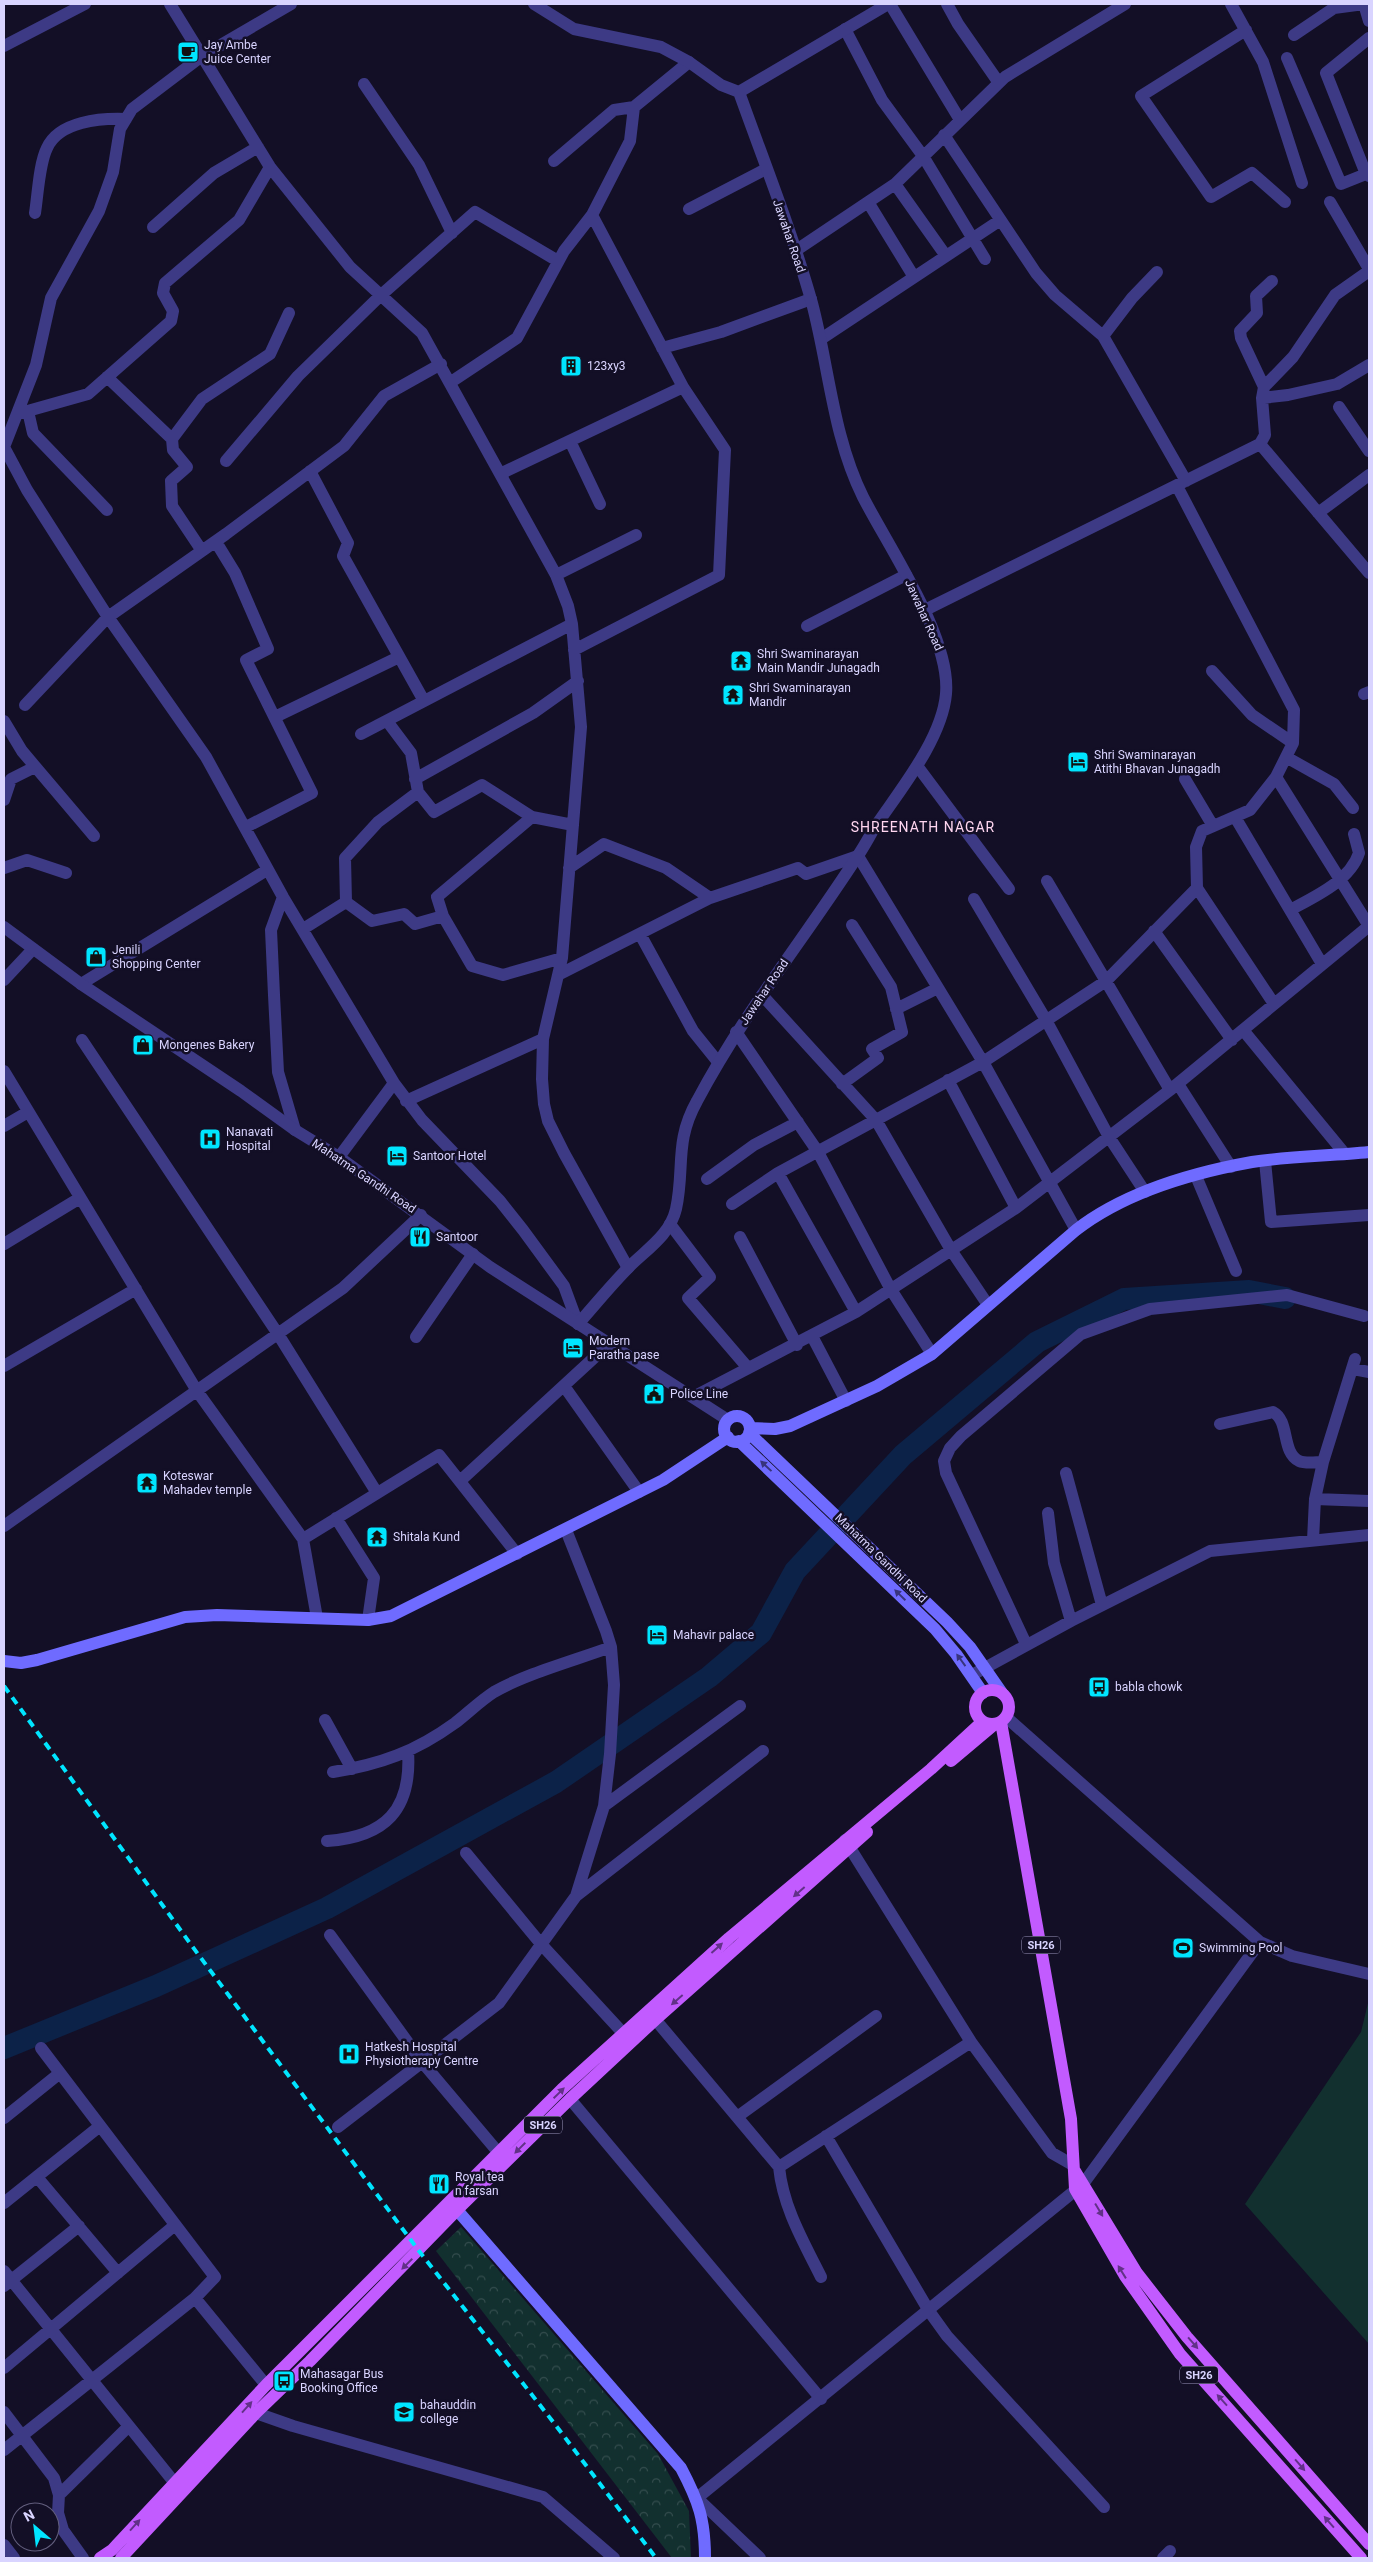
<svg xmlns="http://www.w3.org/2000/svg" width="1373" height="2562" viewBox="0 0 1373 2562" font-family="Roboto,sans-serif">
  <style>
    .park { fill: url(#park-crowns) }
    .pitch { fill: #12302f }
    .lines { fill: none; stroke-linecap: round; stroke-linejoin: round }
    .river { stroke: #0c2248; stroke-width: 22 }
    .minor { stroke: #3d3a85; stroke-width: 12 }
    .tertiary { stroke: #3d3a85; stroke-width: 12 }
    .secondary { stroke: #6f6bff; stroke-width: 12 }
    .primary { stroke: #c25bff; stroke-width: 12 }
    .rail { stroke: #00e5ff; stroke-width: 4; stroke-dasharray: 8 6; stroke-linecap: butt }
    .oneway { fill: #38347d }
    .oneway2 { fill: #623188 }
    .labels { text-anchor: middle; stroke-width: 5; stroke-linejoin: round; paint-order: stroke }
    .shield { fill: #130f26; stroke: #9e99be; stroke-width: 1 }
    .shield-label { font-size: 11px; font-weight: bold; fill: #d9d4ff }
    .poi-label { font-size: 12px; fill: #d9d4ff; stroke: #130f26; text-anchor: start }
    .street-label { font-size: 12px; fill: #d9d4ff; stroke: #130f26 }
    .neighbourhood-label { font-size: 14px; letter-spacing: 1px; fill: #ffd6f0; stroke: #130f26 }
  </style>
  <defs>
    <pattern id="park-crowns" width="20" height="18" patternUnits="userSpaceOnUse" patternTransform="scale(1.25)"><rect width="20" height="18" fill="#12302f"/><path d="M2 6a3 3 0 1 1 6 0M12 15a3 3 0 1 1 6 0" fill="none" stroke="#344d4e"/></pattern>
  </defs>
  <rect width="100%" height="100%" fill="#130f26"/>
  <path class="park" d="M461,2227l197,227 31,57 2,47h-19l-236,-307z"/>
  <path class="pitch" d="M1369,1999v345l-124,-140 116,-172z"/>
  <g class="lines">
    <path class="river" d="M4,2048l152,-62 171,-78 229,-126 153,-105 52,-44 34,-62 108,-116 134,-113 87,-43 125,-8 36,7"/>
    <path class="minor" d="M890,4l70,116
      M947,4l11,20 41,59
      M1231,4l32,58 39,121
      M1364,4l5,17
      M845,29l37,71 41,56 62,103
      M1246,30l-105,66 70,101 41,-24 33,29
      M1294,35l40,-27 30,-4
      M1369,38l-43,35 40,101 3,2
      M4,46l81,-42
      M1287,58l54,126 25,-10
      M364,84l55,81 33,68
      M944,135l92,138 19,22 48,41 83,145
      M554,161l60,-51 20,-3
      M895,184l51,72
      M868,202l46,75
      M1330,202l39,67
      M689,209l77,-40
      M35,213c3,-19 4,-49 12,-65 12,-27 54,-30 79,-29
      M153,227l61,-54 44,-26
      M795,251l100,-67 110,-107 120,-73
      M1103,336l29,-38 25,-26
      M821,339l178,-118
      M662,348l59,-16 90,-33
      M107,377l65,62 1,11 14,17 -16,14 1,25 30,45
      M451,382l66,-44 47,-87 28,-36 38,-74 4,-34 55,-45
      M1264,387l-23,-49 -1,-7 17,-18 -1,-17 16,-15
      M1262,398l26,-3 49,-11 32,-19
      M1339,407l30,44
      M28,411l5,22 74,77
      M17,414l71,-20 83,-73 2,-10 -10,-18 2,-10 74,-63 31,-53
      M172,439l30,-40 68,-45 19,-41
      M570,441l30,63
      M1260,444l109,129
      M226,461l72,-85 82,-80 95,-84 83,49
      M310,471l38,72 -5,13 81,145
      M500,474l183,-87
      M1318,513l51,-38
      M216,542l19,31 33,76 -22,11 66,133 -66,34
      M556,575l80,-40
      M923,611l337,-167 5,-9 -3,-37 2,-11 29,-30 42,-62 34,-24
      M807,626l99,-51
      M574,650l145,-75 6,-125 -42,-63 -91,-172
      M1212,671l40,44 41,28
      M1364,694l5,-2
      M25,705l83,-88 118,-83 118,-88 40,-50 57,-32
      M275,717l124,-60
      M4,721l18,30 72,85
      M361,734l211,-110
      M1286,757l48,27 19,24
      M918,767l91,122
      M415,779l118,-66 45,-32
      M1185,779l28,47
      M418,792l16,20 48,-27 50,32
      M4,800l7,-21 24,-12
      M1235,817l87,147
      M4,868l23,-8 39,13
      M569,868l35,-24 62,24 44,30
      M1047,881l123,209
      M1197,888l77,116
      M283,897l-12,33 3,65 4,77 17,58
      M974,899l72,121 63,117 36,55
      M346,902l-1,-44 33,-36 40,-30 -7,-39 -24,-32
      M1290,910c24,-13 60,-29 69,-57l-5,-19
      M443,916l-6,-19 95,-80 41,8
      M303,929l43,-27 26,19 32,-7 11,10 28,-8 29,50 31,9 59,-17
      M1154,931l78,109
      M640,934l53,97 25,31
      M558,975l152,-77 88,-30 8,6 52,-18 125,206 93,168
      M4,980l29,-31
      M81,984l186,-114
      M762,995l114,125 75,130 37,55
      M896,1009l42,-21
      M1243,1030l102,124
      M736,1032l82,120 72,136 42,66
      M82,1040l196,294 99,159
      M4,1071l193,320 106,148 14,79
      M948,1080l68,128
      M842,1084l36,-26 -6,-9 30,-17 -11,-45 -39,-62
      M1178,1084l53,83
      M406,1101l137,-62
      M4,1126l24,-14
      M339,1157l55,-74
      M1265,1161l6,61 98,-7
      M778,1173l78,139
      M1196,1176l40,95
      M707,1179l47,-34 44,-23
      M732,1204l46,-31 205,-111 123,-81 91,-93 -1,-41 6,-16 48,-21 26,-33 17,-34 1,-33 -117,-224
      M670,1224l40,53 -22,21 60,70
      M740,1237l57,108
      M4,1244l76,-46
      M578,1324l-14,-38 -41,-56 -23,-29 -78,-81 -28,-37 -111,-186 -77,-140 -98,-140 -81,-127 -23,-43 32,-82 15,-67 48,-87 14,-39 7,-43 12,-20 70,-53 68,111 80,100 72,66 134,242 12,31 4,18 9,103 -19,231 -19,81 -1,40 2,25 4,17 16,32 64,115
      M812,1336l34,65
      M416,1337l57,-83
      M4,1366l132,-77
      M1353,1369l16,3
      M564,1386l75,106
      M693,1397l163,-85 160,-104 154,-118 199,-164 -93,-149
      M1220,1424l53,-12c17,9 8,40 26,49 7,3 17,1 24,1
      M1066,1473l36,132
      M460,1481l149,-137
      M1315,1499l54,2
      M1048,1513l6,50 17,58
      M336,1518l38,60 -6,42
      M4,1526l339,-238 78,-73
      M303,1539l136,-84 78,99
      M1313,1540l2,-41 8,-37 32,-103
      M1026,1644l-80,-171 -2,-12 6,-13 11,-12 120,-102 69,-25 137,-14 77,21
      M972,1675l99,-54 139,-70 159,-16
      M325,1720l27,49
      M333,1772c48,-8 82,-20 122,-49 13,-10 25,-22 39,-31 31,-18 82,-32 117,-45
      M604,1806l136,-100
      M845,1840l126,202 81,111 21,12
      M327,1841c58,-4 85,-31 81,-90
      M466,1853l75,91 82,89
      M576,1896l187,-145
      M330,1935l92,127 76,90
      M649,2012l130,155c4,40 24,74 42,110
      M570,2099l251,300
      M737,2117l139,-101
      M4,2118l56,-45
      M338,2127l161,-124 77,-107 28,-90 6,-52 4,-69 -3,-38 -5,-16 -40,-101
      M826,2136l103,175 18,25 157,171
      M779,2167l192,-125
      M37,2177l81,96
      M4,2203l96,-77
      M4,2271l170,211
      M4,2286l75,-60
      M195,2298l71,87
      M4,2368l171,-143
      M4,2412l50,66 5,17 -1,18 5,17 20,28
      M256,2413l37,13 250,71 71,61
      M4,2450l191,-152 20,-21 -174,-229
      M59,2495l69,-68
      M697,2498l63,60
      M4,2545l10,13
      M1163,2558l7,-7"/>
    <path class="tertiary" d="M170,4l32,52 89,-52
      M534,4l40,25 87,18 28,15 32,23 18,7 149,-88
      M4,927l77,57 160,107 54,39 44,27 151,110 238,153
      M578,1324c17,-19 33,-39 51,-57 18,-18 41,-32 47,-58 9,-41 -2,-67 21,-108 46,-87 107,-162 160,-244 7,-10 12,-20 18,-30 25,-37 67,-88 71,-133 5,-57 -57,-146 -83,-197 -30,-60 -34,-130 -51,-194 -20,-71 -48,-141 -73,-211
      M1006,1717l254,225 32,14 77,18
      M697,2498l386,-314 177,-242"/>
    <path class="secondary" d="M724 1429a13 13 0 1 1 26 0a13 13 0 1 1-26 0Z
      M750,1428l25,1 15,-3 87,-40 55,-32 144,-124c49,-38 115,-57 176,-68 38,-6 79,-6 117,-10
      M749,1433l198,189 23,25 32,46
      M739,1441l196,188 21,25 27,39
      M4,1661l17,2 16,-3 148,-43 32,-2 151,5 23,-4 272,-136 65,-43
      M451,2203l230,265c18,34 24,52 24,90"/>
    <path class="primary" d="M975 1707a17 17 0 1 1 34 0a17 17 0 1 1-34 0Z
      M1001,1722l70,397 4,70 50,87 55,78 181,204
      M951,1761l44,-37
      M1075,2171l62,102 50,64 182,207
      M100,2558l12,-8 154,-165 296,-296 167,-151 202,-169 51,-47
      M121,2558l135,-145 54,-52 148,-152 112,-110 85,-79 212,-188"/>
    <path class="rail" d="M4,1686l188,260 227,305 135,172 102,135"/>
  </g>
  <defs><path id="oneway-solid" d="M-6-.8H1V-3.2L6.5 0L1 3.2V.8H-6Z" transform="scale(1.25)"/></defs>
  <g class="oneway">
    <use href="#oneway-solid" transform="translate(766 1466) rotate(-137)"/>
    <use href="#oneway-solid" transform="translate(900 1595) rotate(-136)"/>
    <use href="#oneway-solid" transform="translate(961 1660) rotate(-126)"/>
  </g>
  <g class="oneway2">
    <use href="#oneway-solid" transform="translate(799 1892) rotate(139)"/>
    <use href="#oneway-solid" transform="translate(717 1948) rotate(-42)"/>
    <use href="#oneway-solid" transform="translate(677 2000) rotate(139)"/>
    <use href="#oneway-solid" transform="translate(559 2093) rotate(-44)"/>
    <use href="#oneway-solid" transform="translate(520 2148) rotate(135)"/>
    <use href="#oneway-solid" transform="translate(1099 2210) rotate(59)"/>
    <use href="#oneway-solid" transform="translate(407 2264) rotate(135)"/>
    <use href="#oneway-solid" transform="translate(1122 2272) rotate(-122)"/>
    <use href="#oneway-solid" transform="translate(1193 2343) rotate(49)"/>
    <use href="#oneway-solid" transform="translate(1222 2400) rotate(-132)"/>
    <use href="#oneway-solid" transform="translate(247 2407) rotate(-48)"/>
    <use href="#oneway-solid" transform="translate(1300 2465) rotate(49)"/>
    <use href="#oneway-solid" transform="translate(1329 2522) rotate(-131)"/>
    <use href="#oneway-solid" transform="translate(135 2525) rotate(-48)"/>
  </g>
  <defs>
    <g id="cafe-square" transform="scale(1.125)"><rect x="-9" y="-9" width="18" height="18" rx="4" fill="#00e5ff" stroke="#130f26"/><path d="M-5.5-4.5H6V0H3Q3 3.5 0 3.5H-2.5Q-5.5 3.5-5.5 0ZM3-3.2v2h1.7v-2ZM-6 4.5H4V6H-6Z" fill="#111"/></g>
    <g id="building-square" transform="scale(1.125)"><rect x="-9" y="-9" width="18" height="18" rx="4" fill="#00e5ff" stroke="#130f26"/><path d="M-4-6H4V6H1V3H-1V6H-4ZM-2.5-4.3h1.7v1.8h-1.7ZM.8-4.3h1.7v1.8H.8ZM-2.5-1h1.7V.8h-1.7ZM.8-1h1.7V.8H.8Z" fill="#111"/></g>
    <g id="temple-square" transform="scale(1.125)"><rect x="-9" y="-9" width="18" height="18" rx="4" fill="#00e5ff" stroke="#130f26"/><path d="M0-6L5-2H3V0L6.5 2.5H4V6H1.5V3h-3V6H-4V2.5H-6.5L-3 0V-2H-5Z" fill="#111"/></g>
    <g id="hotel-square" transform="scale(1.125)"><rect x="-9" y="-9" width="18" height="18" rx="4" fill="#00e5ff" stroke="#130f26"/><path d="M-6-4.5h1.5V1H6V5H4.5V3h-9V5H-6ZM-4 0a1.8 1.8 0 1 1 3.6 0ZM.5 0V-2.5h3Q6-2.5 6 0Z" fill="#111"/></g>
    <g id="shop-square" transform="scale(1.125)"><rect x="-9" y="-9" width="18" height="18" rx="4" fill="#00e5ff" stroke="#130f26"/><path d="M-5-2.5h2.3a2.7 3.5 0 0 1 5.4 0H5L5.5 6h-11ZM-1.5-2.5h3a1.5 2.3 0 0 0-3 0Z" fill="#111"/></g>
    <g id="hospital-square" transform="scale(1.125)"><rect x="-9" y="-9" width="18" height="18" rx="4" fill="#00e5ff" stroke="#130f26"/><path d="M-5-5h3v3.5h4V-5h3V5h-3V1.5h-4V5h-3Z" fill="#111"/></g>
    <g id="restaurant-square" transform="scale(1.125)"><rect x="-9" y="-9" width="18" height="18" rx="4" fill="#00e5ff" stroke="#130f26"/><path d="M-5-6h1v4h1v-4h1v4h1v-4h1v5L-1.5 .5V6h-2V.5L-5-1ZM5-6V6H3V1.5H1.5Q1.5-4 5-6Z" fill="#111"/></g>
    <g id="civic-square" transform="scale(1.125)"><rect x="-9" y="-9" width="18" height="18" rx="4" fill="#00e5ff" stroke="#130f26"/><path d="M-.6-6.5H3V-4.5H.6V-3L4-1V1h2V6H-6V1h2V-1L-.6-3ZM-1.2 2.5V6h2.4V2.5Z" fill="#111"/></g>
    <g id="bus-square" transform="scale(1.125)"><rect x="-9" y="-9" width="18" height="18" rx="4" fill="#00e5ff" stroke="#130f26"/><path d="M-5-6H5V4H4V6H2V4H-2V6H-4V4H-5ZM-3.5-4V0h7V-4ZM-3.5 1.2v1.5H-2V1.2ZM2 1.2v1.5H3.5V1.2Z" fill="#111"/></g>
    <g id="stadium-square" transform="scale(1.125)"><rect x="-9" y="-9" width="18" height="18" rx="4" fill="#00e5ff" stroke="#130f26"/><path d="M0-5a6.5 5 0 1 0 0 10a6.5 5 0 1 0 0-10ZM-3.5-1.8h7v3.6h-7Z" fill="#111"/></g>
    <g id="university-square" transform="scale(1.125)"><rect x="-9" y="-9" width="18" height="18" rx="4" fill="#00e5ff" stroke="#130f26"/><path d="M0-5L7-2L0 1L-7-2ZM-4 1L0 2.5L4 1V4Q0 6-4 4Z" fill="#111"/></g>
  </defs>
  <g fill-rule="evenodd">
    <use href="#cafe-square" x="188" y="52"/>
    <use href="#building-square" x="571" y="366"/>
    <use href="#temple-square" x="741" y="661"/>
    <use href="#temple-square" x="733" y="695"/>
    <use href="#hotel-square" x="1078" y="762"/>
    <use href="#shop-square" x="96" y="957"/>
    <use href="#shop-square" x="143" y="1045"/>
    <use href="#hospital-square" x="210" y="1139"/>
    <use href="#hotel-square" x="397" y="1156"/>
    <use href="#restaurant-square" x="420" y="1237"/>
    <use href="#hotel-square" x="573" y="1348"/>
    <use href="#civic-square" x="654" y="1394"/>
    <use href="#temple-square" x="147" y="1483"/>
    <use href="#temple-square" x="377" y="1537"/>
    <use href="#hotel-square" x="657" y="1635"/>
    <use href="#bus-square" x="1099" y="1687"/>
    <use href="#stadium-square" x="1183" y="1948"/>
    <use href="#hospital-square" x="349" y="2054"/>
    <use href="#restaurant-square" x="439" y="2184"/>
    <use href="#bus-square" x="284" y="2381"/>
    <use href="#university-square" x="404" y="2412"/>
  </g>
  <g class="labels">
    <g class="shield">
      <rect x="1022" y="1936.5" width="38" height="17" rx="4"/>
      <rect x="524" y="2116.5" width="38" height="17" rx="4"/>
      <rect x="1180" y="2366.5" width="38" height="17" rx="4"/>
    </g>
    <g class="shield-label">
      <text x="1041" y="1949">SH26</text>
      <text x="543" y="2129">SH26</text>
      <text x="1199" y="2379">SH26</text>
    </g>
    <g class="poi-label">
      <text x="204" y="49">Jay Ambe<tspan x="204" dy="14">Juice Center</tspan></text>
      <text x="587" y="370">123xy3</text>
      <text x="757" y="658">Shri Swaminarayan<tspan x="757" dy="14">Main Mandir Junagadh</tspan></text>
      <text x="749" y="692">Shri Swaminarayan<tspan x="749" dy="14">Mandir</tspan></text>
      <text x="1094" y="759">Shri Swaminarayan<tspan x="1094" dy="14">Atithi Bhavan Junagadh</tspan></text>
      <text x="112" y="954">Jenili<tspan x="112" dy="14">Shopping Center</tspan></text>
      <text x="159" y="1049">Mongenes Bakery</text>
      <text x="226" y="1136">Nanavati<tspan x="226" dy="14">Hospital</tspan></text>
      <text x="413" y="1160">Santoor Hotel</text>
      <text x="436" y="1241">Santoor</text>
      <text x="589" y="1345">Modern<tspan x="589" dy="14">Paratha pase</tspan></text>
      <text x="670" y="1398">Police Line</text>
      <text x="163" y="1480">Koteswar<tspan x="163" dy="14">Mahadev temple</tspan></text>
      <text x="393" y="1541">Shitala Kund</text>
      <text x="673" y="1639">Mahavir palace</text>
      <text x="1115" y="1691">babla chowk</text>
      <text x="1199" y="1952">Swimming Pool</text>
      <text x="365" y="2051">Hatkesh Hospital<tspan x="365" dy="14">Physiotherapy Centre</tspan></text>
      <text x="455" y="2181">Royal tea<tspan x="455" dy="14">n farsan</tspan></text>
      <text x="300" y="2378">Mahasagar Bus<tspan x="300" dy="14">Booking Office</tspan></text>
      <text x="420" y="2409">bahauddin<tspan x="420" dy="14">college</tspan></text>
    </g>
    <g class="street-label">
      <text transform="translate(789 236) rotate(71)" y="4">Jawahar Road</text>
      <text transform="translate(924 615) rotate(66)" y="4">Jawahar Road</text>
      <text transform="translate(764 992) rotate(-56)" y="4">Jawahar Road</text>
      <text transform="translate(364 1176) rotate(34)" y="4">Mahatma Gandhi Road</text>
      <text transform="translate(881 1558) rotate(44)" y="4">Mahatma Gandhi Road</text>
    </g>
    <g class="neighbourhood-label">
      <text x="923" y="832">SHREENATH NAGAR</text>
    </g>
  </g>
  <rect width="1373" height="2562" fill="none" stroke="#d9d4ff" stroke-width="10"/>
  <g transform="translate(35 2527) rotate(332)"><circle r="24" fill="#130f26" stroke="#625e7d"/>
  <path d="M0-4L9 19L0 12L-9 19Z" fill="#00e5ff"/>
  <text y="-8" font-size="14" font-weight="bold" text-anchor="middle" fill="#d9d4ff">N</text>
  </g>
</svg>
